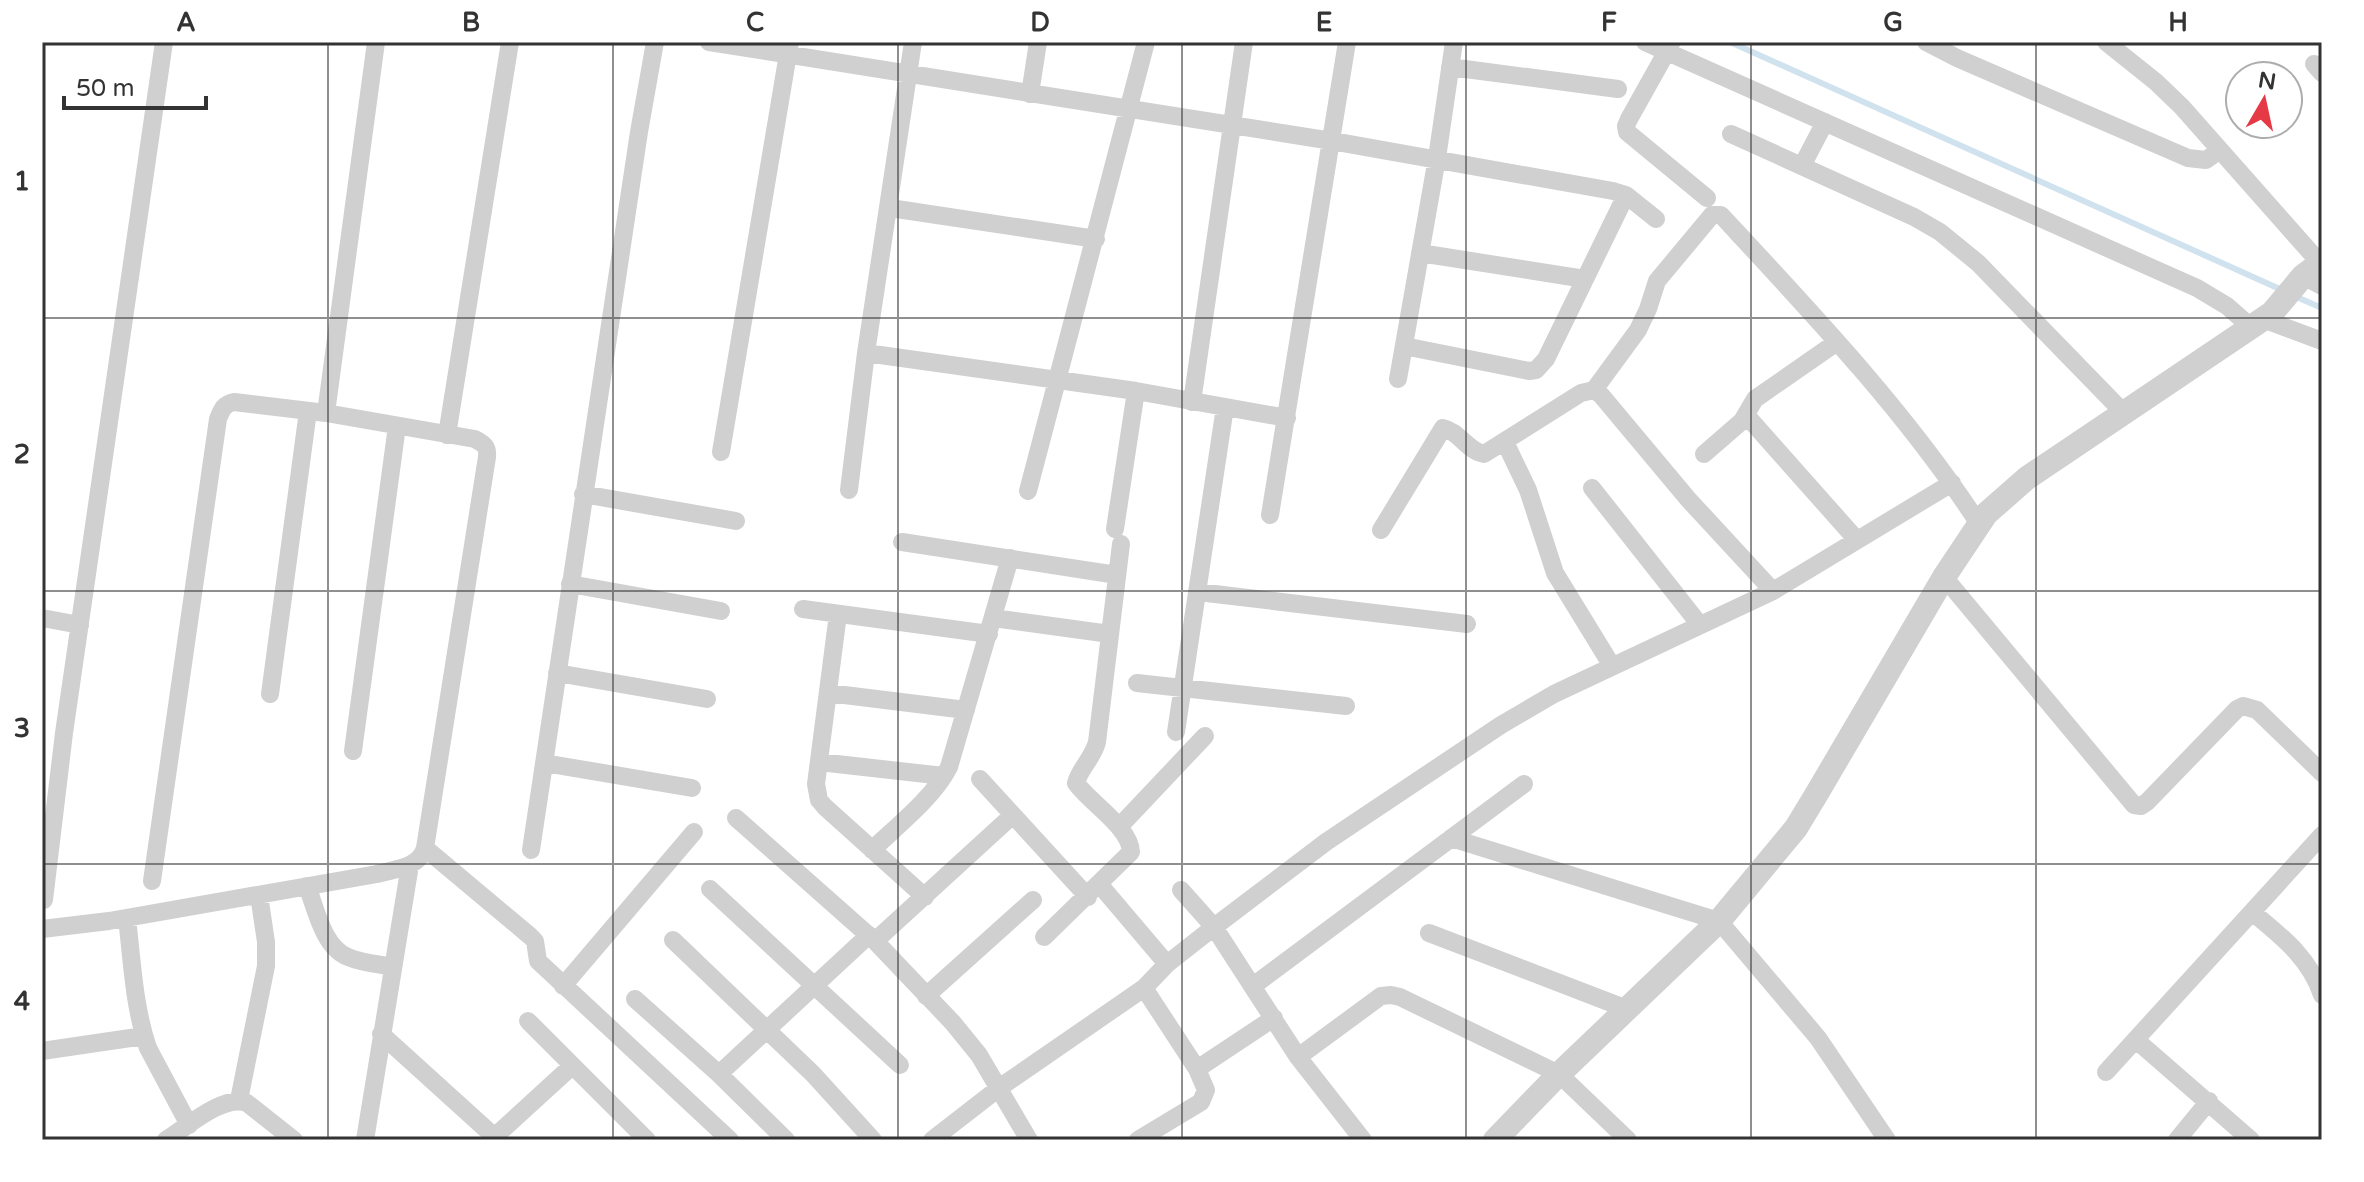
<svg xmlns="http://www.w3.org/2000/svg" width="2364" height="1182" viewBox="0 0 2364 1182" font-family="'Varela Round',sans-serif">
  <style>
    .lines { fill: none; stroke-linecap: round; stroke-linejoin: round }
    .stream { stroke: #cfe2ee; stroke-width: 6 }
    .minor { stroke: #d0d0d0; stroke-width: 18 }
    .tertiary { stroke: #d0d0d0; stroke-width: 24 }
    .grid { fill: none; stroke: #333; stroke-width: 2; stroke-opacity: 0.55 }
    .neatline { fill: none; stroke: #333; stroke-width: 3 }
    .grid-label { font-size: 26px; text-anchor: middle; font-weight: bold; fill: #333 }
  </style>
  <rect width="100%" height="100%" fill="#fff"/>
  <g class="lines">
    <path class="stream" d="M1730,42l552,248
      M2292,295l30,13"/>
    <path class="minor" d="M709,42l623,99 281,50 13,4 30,24
      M1645,42l552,246 30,18 24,21
      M1926,42l31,16 231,100 18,2 14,-10
      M2106,42l50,40 26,25 138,156
      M1671,44l-42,75 -3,7 1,6 80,66
      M2314,64l8,9
      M1450,67l168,22
      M1030,94l8,-52
      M1731,134l183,83 26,15 38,31 145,149
      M1802,166l23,-44
      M890,208l206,31
      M1420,253l165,26
      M2303,276l19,10
      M2263,319l59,22
      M1404,346l125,25 7,-1 10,-11 80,-164
      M866,353l270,38 151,27
      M1398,379l39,-221 17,-116
      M1594,390l44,-60 10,-21 9,-28 55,-66h9c91,98 185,197 258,309
      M1192,402l52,-360
      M326,413l50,-371
      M1746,415l110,124
      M447,435l63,-393
      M1505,442l23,48 27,83 57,93
      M721,452l69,-410
      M1704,454l38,-33 13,-22 82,-57
      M1592,488l108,137
      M849,490l17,-137 47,-311
      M1028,491l118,-449
      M583,494l153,27
      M1270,515l77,-473
      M1115,529l21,-138
      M1381,530l62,-102c16,3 24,23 41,26l97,-61 13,-3 7,5 87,104 85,92
      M902,542l215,33
      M1944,577l190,228 7,1 6,-4 90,-93 6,-3 14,4 65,63
      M570,584l151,27
      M1198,592l269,32
      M803,609l186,25
      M838,614l-22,170 3,16 6,7 100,90
      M42,618l38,7
      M993,618l117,16
      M557,673l150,26
      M1137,683l209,23
      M828,693l138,17
      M270,694l38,-283
      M1176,732l49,-325
      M353,751l44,-325
      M819,762l125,14
      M544,763l148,25
      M980,779l108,118
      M736,818l139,123 78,82 26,32 50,85
      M1119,827l86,-91
      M1451,838l268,83 99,117 69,102
      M425,848l105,88 5,5 3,20 192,179
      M531,850l108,-718 16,-90
      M872,850c25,-24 62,-53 77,-83l61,-209
      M1100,885l67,79
      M307,886c9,23 16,61 41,71 14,6 30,7 45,10
      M710,889l190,176
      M44,900l20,-167 100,-691
      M2252,912c29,24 58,46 70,83
      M127,918c5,43 7,89 21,130l41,77
      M42,929l67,-8 268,-47c18,-5 42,-6 48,-26l62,-391c1,-11 -3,-13 -12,-18l-149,-26 -92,-11c-10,2 -12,7 -16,17l-66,462
      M1429,933l198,76
      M1044,937l87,-85c-1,-25 -41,-49 -55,-69 4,-15 17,-25 21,-41l24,-198
      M673,940l140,134 60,66
      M875,941l138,-126
      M563,986l131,-154
      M1253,986l271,-202
      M926,996l107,-96
      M635,999l84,75 67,66
      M528,1021l119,119
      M381,1034l117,106
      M2136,1040l115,100
      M42,1051l102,-15
      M1298,1057l83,-61 10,-1 9,2 159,77 69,66
      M1197,1069l77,-51
      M2106,1072l216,-237
      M719,1074l150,-139
      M239,1100l27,-134v-24l-7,-47
      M166,1140c21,-13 57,-46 81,-37l47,37
      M365,1140l45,-275
      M491,1140l81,-74
      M932,1140l67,-52 145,-100 23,-24 47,-37 -33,-37
      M1138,1140l63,-38 5,-12 -9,-21 -53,-81
      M1363,1140l-65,-83 -84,-130 112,-85 175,-117 53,-31 219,-103 179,-108
      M2177,1140l32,-39"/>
    <path class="tertiary" d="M1495,1140l64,-66 160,-153 77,-93 20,-33 128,-218 42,-63 41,-36 245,-165 31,-37 19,-14"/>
  </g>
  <path class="grid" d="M328,42v1098M613,42v1098M898,42v1098M1182,42v1098M1466,42v1098M1751,42v1098M2036,42v1098M42,318h2280M42,591h2280M42,864h2280"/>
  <rect width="2364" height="1182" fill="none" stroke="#ffffff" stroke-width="88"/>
  <g transform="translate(2264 100) rotate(9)"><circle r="38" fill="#ffffff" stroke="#adadad" stroke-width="2"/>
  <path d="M0-6L14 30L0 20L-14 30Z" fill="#e63946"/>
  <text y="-12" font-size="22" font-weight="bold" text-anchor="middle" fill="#333333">N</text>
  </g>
  <path d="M64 96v12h142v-12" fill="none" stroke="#333333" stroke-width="4"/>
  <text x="76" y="96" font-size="24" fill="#333333" stroke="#ffffff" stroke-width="6" paint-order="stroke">50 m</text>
  <rect x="44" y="44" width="2276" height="1094" class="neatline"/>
  <g class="grid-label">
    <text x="186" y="31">A</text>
    <text x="471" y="31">B</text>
    <text x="755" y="31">C</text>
    <text x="1040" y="31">D</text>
    <text x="1324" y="31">E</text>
    <text x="1609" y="31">F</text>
    <text x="1893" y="31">G</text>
    <text x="2178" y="31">H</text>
    <text x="22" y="190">1</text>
    <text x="22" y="463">2</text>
    <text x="22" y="737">3</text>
    <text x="22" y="1010">4</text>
  </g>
</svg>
